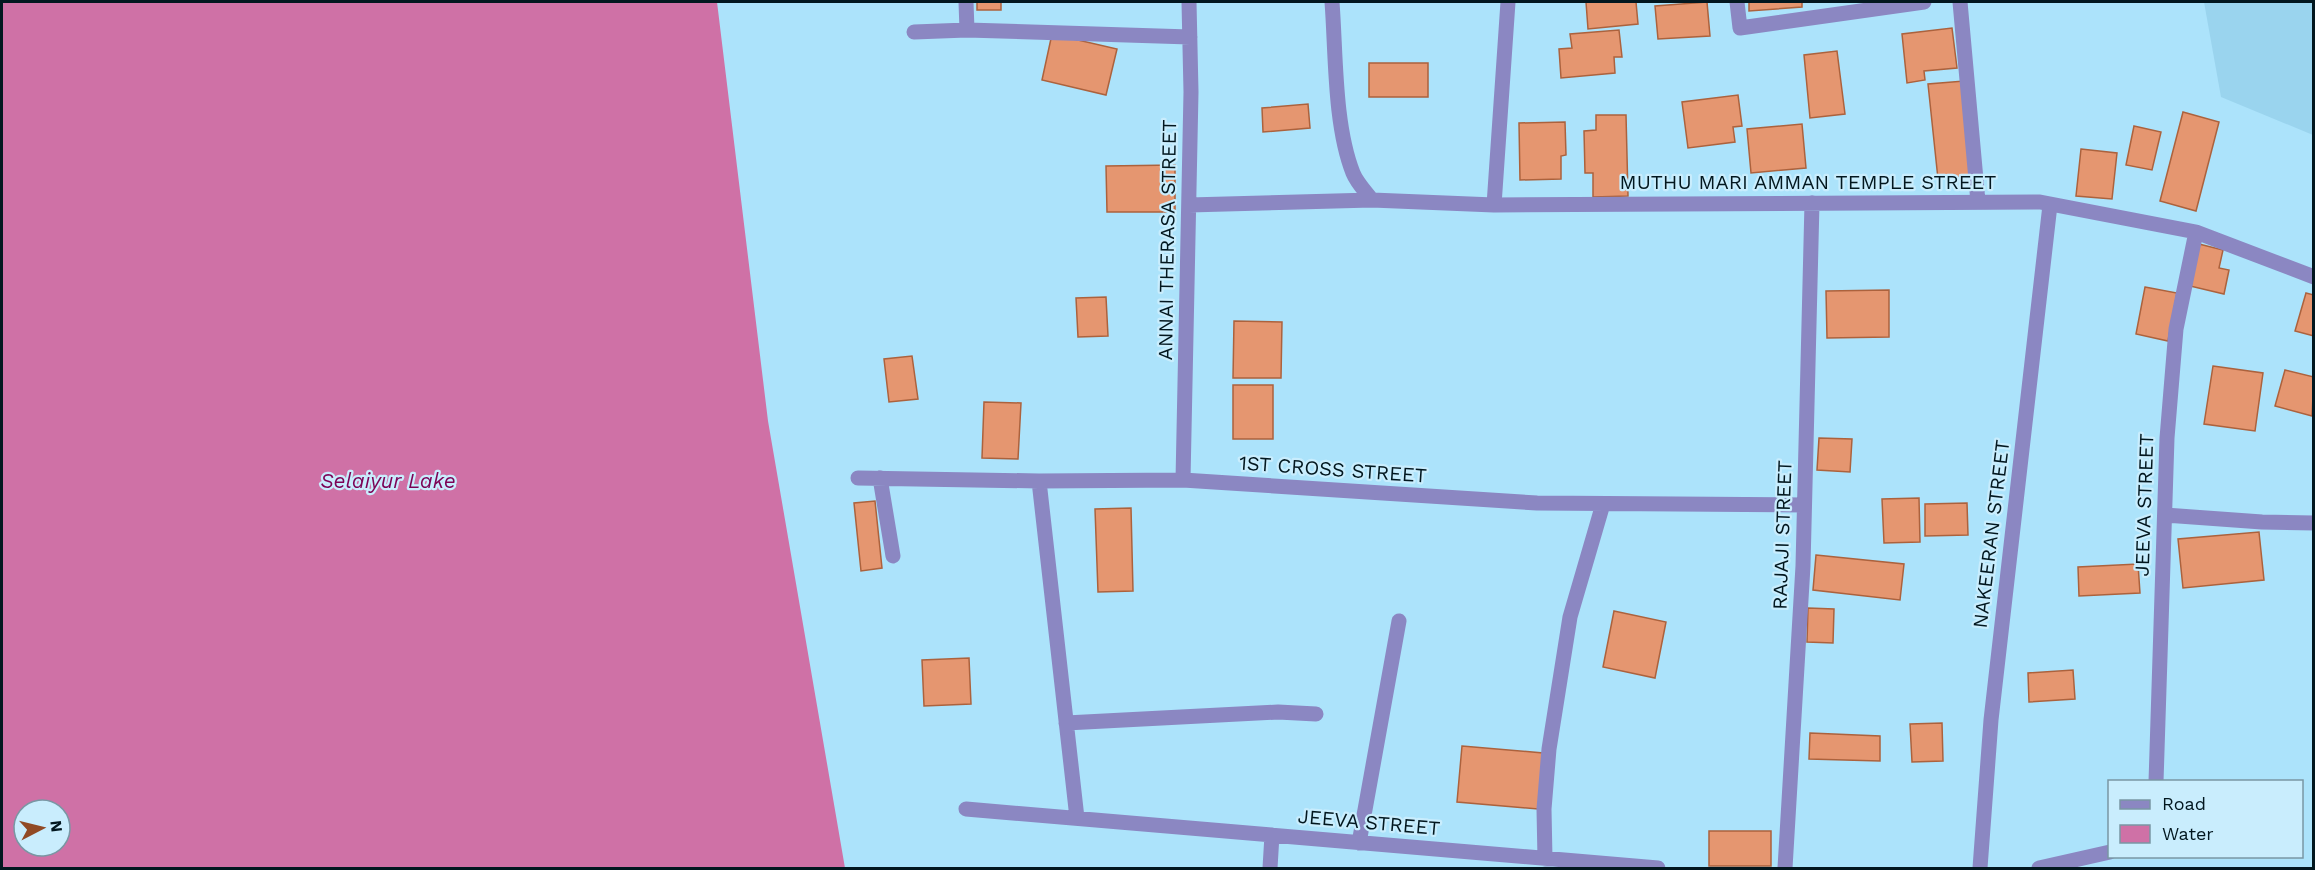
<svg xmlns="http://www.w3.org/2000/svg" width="2315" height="870" viewBox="0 0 2315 870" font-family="'Work Sans',sans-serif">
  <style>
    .built { fill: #9ad4ee }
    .water { fill: #cf71a6; fill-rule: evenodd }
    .building { fill: #e59670; stroke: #ac623d; stroke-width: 1.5 }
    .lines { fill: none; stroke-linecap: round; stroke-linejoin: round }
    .minor { stroke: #8b87c2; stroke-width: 15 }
    .labels { text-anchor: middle; stroke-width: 4.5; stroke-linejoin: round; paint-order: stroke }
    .street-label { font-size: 20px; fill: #02171f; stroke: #c9edfd }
    .water-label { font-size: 21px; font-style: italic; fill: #7c0356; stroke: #c9edfd }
  </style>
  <rect width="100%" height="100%" fill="#ace3fb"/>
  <path class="built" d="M2204,2h109v133l-92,-38z"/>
  <path class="water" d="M2,2h715l51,419 77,447h-843zM24,810h36v36h-36z"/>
  <path class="building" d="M977,2h24v8h-24z
    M1586,2h50l2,22 -50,5z
    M1707,2l3,34 -52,3 -3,-33z
    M1749,2h53v5l-53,4z
    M1952,28l5,40 -33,3 1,9 -18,3 -5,-49z
    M1619,30l3,27h-8l1,16 -54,5 -2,-29 13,-1 -2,-14z
    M1052,34l65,15 -11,46 -64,-15z
    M1837,51l8,63 -35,4 -6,-63z
    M1369,63h59v34h-59z
    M1964,81l10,94 -36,4 -10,-95z
    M1738,95l4,31 -9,1 2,15 -47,6 -6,-46z
    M1308,104l2,24 -47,4 -1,-24z
    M2183,112l36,10 -23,89 -36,-10z
    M1596,115h30l2,81 -35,1v-24h-8l-1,-42 12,-1z
    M1565,122l1,33 -5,1v23l-41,1 -1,-57z
    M1802,124l4,44 -55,5 -4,-44z
    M2134,126l27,6 -9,38 -26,-5z
    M2081,149l36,4 -5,46 -36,-3z
    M1175,165v47h-68l-1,-46z
    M2199,244l24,6 -4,18 10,2 -5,24 -34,-8z
    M2145,287l32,6 -9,48 -32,-7z
    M1889,290v47l-62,1 -1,-47z
    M2306,293l8,2v41l-19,-5z
    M1106,297l2,39 -30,1 -2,-39z
    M1234,321l48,1 -1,56h-48z
    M912,356l6,43 -29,3 -5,-43z
    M2213,366l50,7 -8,58 -51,-7z
    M2285,370l29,7 -2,39 -37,-10z
    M1233,385h40v54h-40z
    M984,402l37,1 -3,56 -36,-1z
    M1819,438l33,1 -2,33 -33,-2z
    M1919,498l1,44 -36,1 -2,-44z
    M875,501l7,67 -21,3 -7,-68z
    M1967,503l1,32 -43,1v-32z
    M1131,508l2,83 -35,1 -3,-83z
    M2259,532l5,48 -81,8 -5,-49z
    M1816,555l88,9 -4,36 -87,-10z
    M2138,564l2,29 -61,3 -1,-29z
    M1808,608l26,1 -1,34 -26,-1z
    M1614,611l52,11 -11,56 -52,-11z
    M969,658l2,46 -47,2 -2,-46z
    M2073,670l2,29 -46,3 -1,-29z
    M1942,723l1,38 -31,1 -2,-38z
    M1810,733l70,3v25l-71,-2z
    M1462,746l81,7 -5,56 -81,-7z
    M1709,831h62v35h-62z"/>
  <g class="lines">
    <path class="minor" d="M966,2l1,28 223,7
      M1332,2c4,52 2,123 21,171 4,10 13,19 19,27l122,5
      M1508,2l-14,203 546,-3 156,30 118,45
      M1737,2l3,26 184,-26
      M1960,2l18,200
      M914,32l53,-2
      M1189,205l183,-5
      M858,478l181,3 144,-1 354,23 267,2
      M880,478l13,78
      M1183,480l8,-388 -2,-90
      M1039,481l38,337
      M2165,515l97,7 52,1
      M1066,723l212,-11 38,2
      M2156,782l11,-344 9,-109 20,-97
      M966,809l692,59
      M1359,843l40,-222
      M1545,859l-1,-50 5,-60 21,-132 33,-113
      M1270,868l2,-33
      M1785,868l18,-302 9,-363
      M1980,868l11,-148 59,-515
      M2039,868l71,-16"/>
  </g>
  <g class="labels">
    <g class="street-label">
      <text x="1808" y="189">MUTHU MARI AMMAN TEMPLE STREET</text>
      <text transform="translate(1167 240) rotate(-89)" y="7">ANNAI THERASA STREET</text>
      <text transform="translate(1333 469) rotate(4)" y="7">1ST CROSS STREET</text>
      <text transform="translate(2144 505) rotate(-88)" y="7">JEEVA STREET</text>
      <text transform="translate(1991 534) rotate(-83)" y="7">NAKEERAN STREET</text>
      <text transform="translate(1782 535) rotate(-88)" y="7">RAJAJI STREET</text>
      <text transform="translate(1369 822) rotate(5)" y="7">JEEVA STREET</text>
    </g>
    <g class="water-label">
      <text x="388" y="488">Selaiyur Lake</text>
    </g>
  </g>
  <rect width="2315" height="870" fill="none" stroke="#02171f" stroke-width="6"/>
  <rect x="2108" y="780" width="195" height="78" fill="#c9edfd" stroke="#7997a4" stroke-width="1.5"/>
  <rect x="2120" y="800" width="30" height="9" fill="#8b87c2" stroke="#7997a4" stroke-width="1.5"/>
  <text x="2162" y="810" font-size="18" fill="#02171f">Road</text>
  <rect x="2120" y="825" width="30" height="18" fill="#cf71a6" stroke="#7997a4" stroke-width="1.5"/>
  <text x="2162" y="840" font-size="18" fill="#02171f">Water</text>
  <g transform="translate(42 828) rotate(83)"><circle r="28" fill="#c9edfd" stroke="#7997a4" stroke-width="1.5"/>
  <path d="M0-4.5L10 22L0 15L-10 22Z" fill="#914a25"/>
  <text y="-9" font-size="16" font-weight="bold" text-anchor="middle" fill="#02171f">N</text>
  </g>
</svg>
